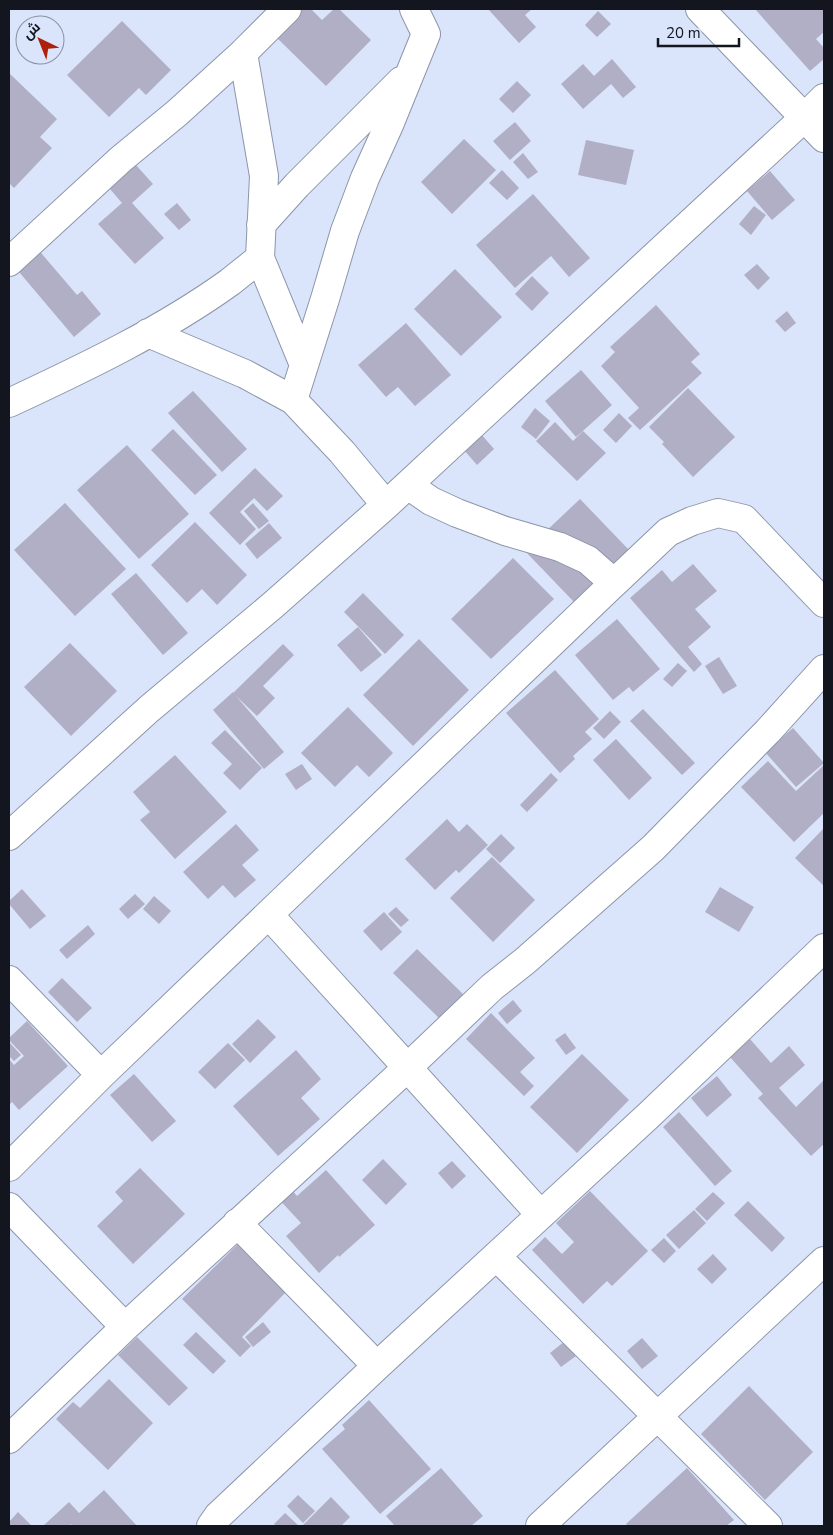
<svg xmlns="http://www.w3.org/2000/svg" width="833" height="1535" viewBox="0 0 833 1535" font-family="'Nunito Sans',Cairo,sans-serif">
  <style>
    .building { fill: #b1afc5 }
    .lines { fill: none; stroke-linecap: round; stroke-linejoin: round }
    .minor-casing { stroke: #8c96aa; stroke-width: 30 }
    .minor { stroke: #fff; stroke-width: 28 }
  </style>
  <rect width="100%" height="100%" fill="#dae4fa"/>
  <path class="building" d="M302,9h9l11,11 12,-11h5l32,31 -45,46 -51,-50z
    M488,9h44l-7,6 11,12 -17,16z
    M755,9h69v23l-8,7 8,9v11l-14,12z
    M598,11l13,13 -14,13 -12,-12z
    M122,21l49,49 -25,25 -7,-7 -30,29 -42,-42z
    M612,59l24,28 -13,11 -12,-14 -28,25 -22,-25 22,-20 11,12z
    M9,73l48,46 -17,18 12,11 -38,40 -5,-5z
    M517,81l14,14 -18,18 -14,-14z
    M515,122l16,19 -21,19 -17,-19z
    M464,139l32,31 -44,44 -31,-32z
    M586,140l48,10 -8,35 -48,-10z
    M523,153l15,19 -10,7 -15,-17z
    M136,165l17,19 -21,19 32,35 -29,26 -37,-40 24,-21 -12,-14z
    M502,170l17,18 -12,12 -18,-17z
    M770,171l25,29 -23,20 -25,-29z
    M533,194l57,64 -21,19 -18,-21 -36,32 -39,-43z
    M177,203l14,17 -12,10 -15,-16z
    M754,206l12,9 -15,20 -12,-11z
    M36,247l41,48 5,-4 19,23 -27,23 -60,-71z
    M757,264l13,14 -12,12 -14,-15z
    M455,269l47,48 -41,39 -47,-47z
    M532,276l17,17 -17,18 -17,-17z
    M656,305l44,49 -9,8 11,11 -62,57 -12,-12 11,-10 -38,-42 14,-14 -5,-5z
    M787,311l9,12 -11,9 -10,-11z
    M406,323l45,52 -36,31 -17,-19 -12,10 -28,-32z
    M581,370l31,35 -36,32 -31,-36z
    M688,388l47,49 -42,40 -31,-33 2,-2 -15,-15z
    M193,391l54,58 -25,23 -54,-59z
    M535,408l15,13 -14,18 -15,-12z
    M619,413l13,13 -16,17 -13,-13z
    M555,422l18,19 10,-10 23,22 -29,28 -41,-40z
    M173,429l44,46 -22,20 -44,-45z
    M481,434l13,15 -17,16 -13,-15z
    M127,445l62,69 -50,45 -62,-69z
    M255,468l28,28 -16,15 -13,-13 -14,14 16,17 -16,16 -31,-32z
    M580,499l49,51 -55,52 -49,-51z
    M65,503l61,66 -51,47 -61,-66z
    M253,503l16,18 -10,8 -15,-18z
    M195,522l52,53 -30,30 -15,-16 -15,14 -36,-38z
    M269,523l13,15 -25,21 -12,-15z
    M513,558l41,41 -63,60 -40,-40z
    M693,564l24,27 -22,18 16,18 -23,20 14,17 -8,8 -64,-74 32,-28 10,12z
    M136,573l52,60 -25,22 -52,-61z
    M363,593l41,42 -19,19 -41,-42z
    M617,619l43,50 -27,23 -4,-5 -16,13 -38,-45z
    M358,627l24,28 -21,17 -24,-27z
    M419,639l50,51 -56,56 -50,-51z
    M70,643l47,48 -46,45 -47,-49z
    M283,644l11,11 -31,31 12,12 -18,18 -21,-20 48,56 -20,17 -51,-59 20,-18v1z
    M719,657l18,29 -14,8 -18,-28z
    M678,663l9,8 -15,16 -9,-8z
    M555,670l44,49 -14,13 7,7 -19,17 2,3 -15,14 -54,-60z
    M348,707l45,46 -24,24 -12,-12 -22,22 -34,-34z
    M643,709l52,54 -13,12 -52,-54z
    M610,711l11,11 -17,17 -11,-11z
    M793,728l31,35 -28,24 -31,-35z
    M225,730l37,38 -22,22 -17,-17 9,-9 -21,-21z
    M616,739l36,39 -23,22 -36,-40z
    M175,755l52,57 -52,47 -35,-39 10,-8 -17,-20z
    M768,761l28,30 28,-26v48l-30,29 -53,-55z
    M302,764l10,15 -16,11 -11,-16z
    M551,773l7,7 -31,32 -7,-7z
    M447,819l12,13 8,-8 21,21 -29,28 -3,-3 -21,20 -30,-31z
    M236,824l23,26 -17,15 14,15 -21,18 -12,-13 -15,14 -25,-27z
    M824,828v58l-29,-28z
    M501,834l14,14 -15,15 -14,-14z
    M492,857l43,43 -42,42 -43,-44z
    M720,887l34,20 -15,25 -34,-20z
    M22,889l24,27 -16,13 -21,-25v-3z
    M135,894l10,10 -17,15 -9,-10z
    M154,896l17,15 -12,13 -16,-15z
    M396,907l13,13 -8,7 -13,-13z
    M384,912l18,20 -21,19 -18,-20z
    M88,925l7,9 -28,25 -8,-9z
    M417,949l47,46 -24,24 -47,-46z
    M62,978l30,30 -15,14 -29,-30z
    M513,1000l9,11 -15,13 -9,-11z
    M491,1013l44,45 -15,14 14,14 -10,10 -58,-57z
    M258,1019l18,18 -26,26 -18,-19z
    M27,1021l41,45 -49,44 -7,-8 -3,3v-46l5,6 10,-9 -15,-16v-2z
    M565,1033l11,15 -10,7 -11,-15z
    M750,1039l21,24 18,-17 16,19 -26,23 17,19 28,-27v64l-13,12 -53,-58 5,-4 -33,-37z
    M9,1042l12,13 -7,6 -5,-5z
    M228,1043l17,17 -30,29 -17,-17z
    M296,1050l25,29 -20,19 19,21 -42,37 -45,-50z
    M582,1054l47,46 -52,53 -47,-46z
    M134,1074l42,47 -24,21 -42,-47z
    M717,1076l15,19 -25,22 -16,-19z
    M679,1112l53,59 -17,15 -52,-59z
    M383,1159l24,25 -21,21 -24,-25z
    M452,1161l14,15 -14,13 -14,-16z
    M140,1168l45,46 -52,50 -36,-38 26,-25 -8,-9z
    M326,1170l49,55 -36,32 -1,-2 -19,18 -33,-37 15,-13 -25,-27 12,-10 9,10z
    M590,1191l58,60 -36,35 -5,-5 -24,23 -51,-54 13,-13 17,17 12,-12 -18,-19z
    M713,1192l12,11 -18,18 -12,-12z
    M748,1201l37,37 -13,14 -38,-37z
    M694,1210l12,13 -27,26 -13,-14z
    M664,1238l12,13 -12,12 -13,-13z
    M238,1244l48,48 -44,45 9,9 -11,11 -58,-58z
    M713,1254l14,15 -15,15 -15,-15z
    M263,1322l8,10 -18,15 -8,-10z
    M196,1332l30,29 -13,13 -30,-29z
    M137,1337l51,51 -19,18 -51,-51z
    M642,1338l16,18 -16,13 -15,-18z
    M565,1341l11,15 -15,11 -11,-14z
    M109,1379l44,44 -45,47 -52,-51 17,-17 7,6z
    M749,1386l64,66 -48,48 -64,-66z
    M369,1400l62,69 -51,45 -58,-65 23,-20 -3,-4z
    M441,1468l42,48 -12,10h-76l-9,-10z
    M687,1468l47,52 -8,6h-98l-2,-2z
    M104,1490l33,36h-65l-1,-2 -2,2h-26l26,-24 10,11z
    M298,1495l17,16 -12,12 -16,-17z
    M331,1497l19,20 -9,9h-39z
    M18,1512l14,14h-23v-4z
    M285,1513l14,13h-23l-2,-2z"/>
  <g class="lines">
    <g class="minor-casing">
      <path id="minor" d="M700,9l124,129
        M243,53l21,123 -4,82 44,107
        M261,225l36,-40 104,-104
        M9,262l112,-103 56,-46 66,-60 44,-44
        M148,333l97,41 48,26 49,52 44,53
        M293,400l32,-101 20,-68 20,-53 24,-53 37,-91 -12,-25
        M9,403c75,-35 153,-72 221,-121 10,-8 20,-16 30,-24
        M408,485l23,16 26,12 48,18 55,16 28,13 26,23 54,-51 24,-11 26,-8 26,6 80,84
        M9,836l140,-127 124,-104 113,-100 419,-388 19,-19
        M269,915l272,300
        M9,980l92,95
        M9,1167l92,-92 513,-492
        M9,1207l116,120 282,-259 85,-81 33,-26 128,-113 115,-117 56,-62
        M237,1223l140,143
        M496,1256l272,270
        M9,1439l116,-112
        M211,1526l7,-10 159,-150 271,-250 176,-168
        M540,1526l284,-265"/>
    </g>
    <use href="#minor" class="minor"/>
  </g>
  <rect width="833" height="1535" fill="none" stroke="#13161e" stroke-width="20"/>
  <g transform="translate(40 40) rotate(317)"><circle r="24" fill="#dae4fa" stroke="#8a92a2"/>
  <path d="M0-4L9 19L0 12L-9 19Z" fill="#ae1f0e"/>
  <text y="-8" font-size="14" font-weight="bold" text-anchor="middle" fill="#13161e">ش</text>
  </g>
  <path d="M658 38v8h81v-8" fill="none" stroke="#13161e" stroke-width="2.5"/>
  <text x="666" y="38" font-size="15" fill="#13161e" stroke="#dae4fa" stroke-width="4" paint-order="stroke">20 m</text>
</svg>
